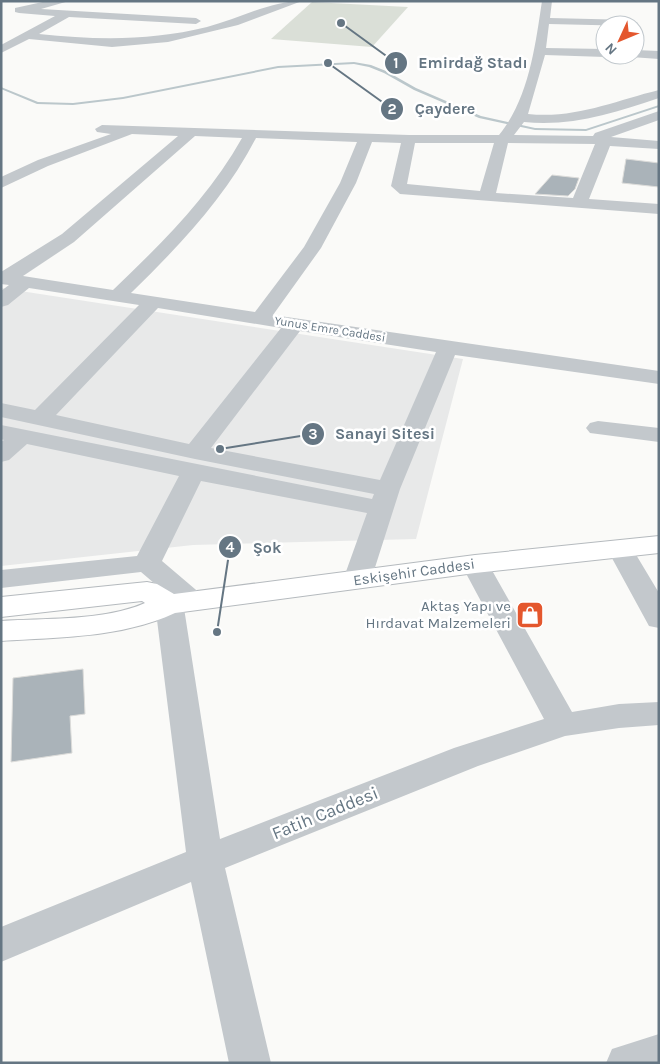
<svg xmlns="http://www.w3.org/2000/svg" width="660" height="1064" viewBox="0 0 660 1064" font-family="Karla,sans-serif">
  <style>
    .built { fill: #e8e9e9 }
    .green { fill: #dadfd7 }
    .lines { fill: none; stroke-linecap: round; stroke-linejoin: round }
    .stream { fill: #bbc7cb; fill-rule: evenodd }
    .building { fill: #aab3b9; stroke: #dcdcda }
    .major-casing { stroke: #b5babe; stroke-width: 2 }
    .minor { fill: #c3c8cc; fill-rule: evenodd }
    .major { fill: #fff; fill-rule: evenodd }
    .labels { text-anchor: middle; stroke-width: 5; stroke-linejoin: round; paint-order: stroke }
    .far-street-label { font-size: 12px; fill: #657683; stroke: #fff }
    .street-label { font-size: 15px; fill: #657683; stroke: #fff }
    .poi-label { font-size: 15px; fill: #657683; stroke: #fff; text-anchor: end }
    .near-street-label { font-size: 18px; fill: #657683; stroke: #fff }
    .leader { fill: none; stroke: #657683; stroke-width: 2 }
    .callout-dot { fill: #657683; stroke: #fff; stroke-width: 2 }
    .mark-label { font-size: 15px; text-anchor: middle; font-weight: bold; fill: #fff }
    .callout-label { font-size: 16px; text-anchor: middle; font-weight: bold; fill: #657683; stroke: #fff; stroke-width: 5; stroke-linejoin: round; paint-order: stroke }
  </style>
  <rect width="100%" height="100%" fill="#fafaf8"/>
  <path class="built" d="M1,288l462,71 -47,180 -223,6 -192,21z"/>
  <path class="green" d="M312,2l96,5 -36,40 -101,-8z"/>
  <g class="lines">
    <path class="stream" d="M354,62l17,3 15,6 30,17 65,28 54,12 51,1 73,-24v2l-73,24 -51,-1 -56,-12 -65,-28 -30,-17 -15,-6 -15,-3 -76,4 -155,31 -50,6 -36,-1 -36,-15v-2l37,15 35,1 50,-6 155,-31z"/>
  </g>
  <path class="building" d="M626,159l33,4v24l-37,-4z
    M552,175l27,3 -4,11 -7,7 -33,-2z
    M83,669l2,45 -15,2 2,37 -61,9 2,-84z"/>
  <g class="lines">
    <g class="major-casing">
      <path id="major" d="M659,536v17l-184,20 -300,40c-54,25 -115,24 -174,28v-20c44,-3 104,0 144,-18l-3,-2 -141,16v-20l146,-15 10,2 17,10 301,-39z"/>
    </g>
    <path class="minor" d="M47,1h22l-28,8 155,9 5,3 -5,3 -127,-7 -30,17c58,6 111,7 168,-7 31,-8 63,-26 95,-26l-64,24 -70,17 -56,5 -83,-8 -28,14v-8l54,-29 -36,-3 -4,-1v-4z
      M542,1h10l-2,17 82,2 6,3 -3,3 -86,-2 -3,24 59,1v6h5l-5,2 -60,-2 -17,59c47,5 86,-13 131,-24v8c-44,15 -88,29 -135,24l-10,13 79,1 2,-3 64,-22v9l-48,17 48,4v8l-49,-3 -21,53 70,5v10l-259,-20 -9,-8 10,-43 -29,-1 -16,41 -35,65 -48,67 386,56v13l-204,-29 -55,134 -29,91 -4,6 -10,3 -10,-3 -4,-6 24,-67 -166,-32 -39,80 40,34 4,6 -4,6 -10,3 -8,-2 36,231 234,-91 90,-29 -83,-155 4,-6 10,-2 10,2 87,154 47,-8 40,-2v23l-40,3 -54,8 -87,30 -253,102 46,195h-42l-38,-181 -190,80v-35l185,-75 -31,-248 4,-7 9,-2 -27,-23 -140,16v-18l136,-14 42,-80 -152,-32 -18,16 -8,2v-20l3,-2 -3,-1v-14l371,74 2,-5 -179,-35 -194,-42v-14l34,7 104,-105 -110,-17 -21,17 -7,2v-16l8,-6 -8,-1v-12l61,-38 116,-98 -46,-2 -84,32 -47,22v-11l37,-17 73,-26 -14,-2 -2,-3 7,-4 307,10h90c30,-37 36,-88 43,-134zM195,136l47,2c-33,59 -80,105 -129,152l-90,-14 51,-34zM256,138l101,4 -17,41 -36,64 -49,65 -124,-19c48,-47 94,-95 125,-155zM415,143h79l-14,48 -73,-7zM508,143l87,1 -22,54 -77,-5zM158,308l123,20 -92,116 -133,-29zM300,331l136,21 -56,128 -169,-32z
      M635,50l24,1v8l-28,-2 -1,-2h5z
      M598,421l61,7v14l-69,-9 -4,-5 4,-5z
      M620,541l9,2 30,50v35l-10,-2 -42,-77 4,-6z
      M659,1034v29h-53l6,-14z"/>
    <use href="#major" class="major"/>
  </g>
  <defs>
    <g id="shop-square" transform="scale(1.4375)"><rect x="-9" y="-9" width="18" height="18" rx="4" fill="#e4572e" stroke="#fff"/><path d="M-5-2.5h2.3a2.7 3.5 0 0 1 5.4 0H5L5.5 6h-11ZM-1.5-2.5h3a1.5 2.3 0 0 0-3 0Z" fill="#fff"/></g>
  </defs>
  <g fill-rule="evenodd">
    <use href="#shop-square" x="530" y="615"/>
  </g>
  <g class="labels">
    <g class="far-street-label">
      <text transform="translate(330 329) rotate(9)" y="4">Yunus Emre Caddesi</text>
    </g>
    <g class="street-label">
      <text transform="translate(414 572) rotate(-8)" y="5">Eskişehir Caddesi</text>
    </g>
    <g class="poi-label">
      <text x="511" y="611">Aktaş Yapı ve<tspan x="511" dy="17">Hırdavat Malzemeleri</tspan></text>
    </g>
    <g class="near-street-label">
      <text transform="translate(325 813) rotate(-22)" y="6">Fatih Caddesi</text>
    </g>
  </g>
  <path class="leader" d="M341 23L396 63M328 63L392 109M220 449L313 434M217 632L230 547"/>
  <g class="callout-dot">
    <circle cx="341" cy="23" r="5"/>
    <circle cx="328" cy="63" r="5"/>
    <circle cx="220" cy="449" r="5"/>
    <circle cx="217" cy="632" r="5"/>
    <circle cx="396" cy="63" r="12"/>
    <circle cx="392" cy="109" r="12"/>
    <circle cx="313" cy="434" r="12"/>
    <circle cx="230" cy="547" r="12"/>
  </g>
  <g class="mark-label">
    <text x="396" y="68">1</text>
    <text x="392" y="114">2</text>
    <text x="313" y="439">3</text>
    <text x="230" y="552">4</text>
  </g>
  <g class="callout-label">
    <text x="473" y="68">Emirdağ Stadı</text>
    <text x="445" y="114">Çaydere</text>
    <text x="385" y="439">Sanayi Sitesi</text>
    <text x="267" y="553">Şok</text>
  </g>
  <rect width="660" height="1064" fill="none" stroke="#657683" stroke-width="5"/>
  <g transform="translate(620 40) rotate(226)"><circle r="24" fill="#ffffff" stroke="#c1c8cd"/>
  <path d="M0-4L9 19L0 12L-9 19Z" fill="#e4572e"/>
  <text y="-8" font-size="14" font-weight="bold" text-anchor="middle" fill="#657683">N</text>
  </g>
</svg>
